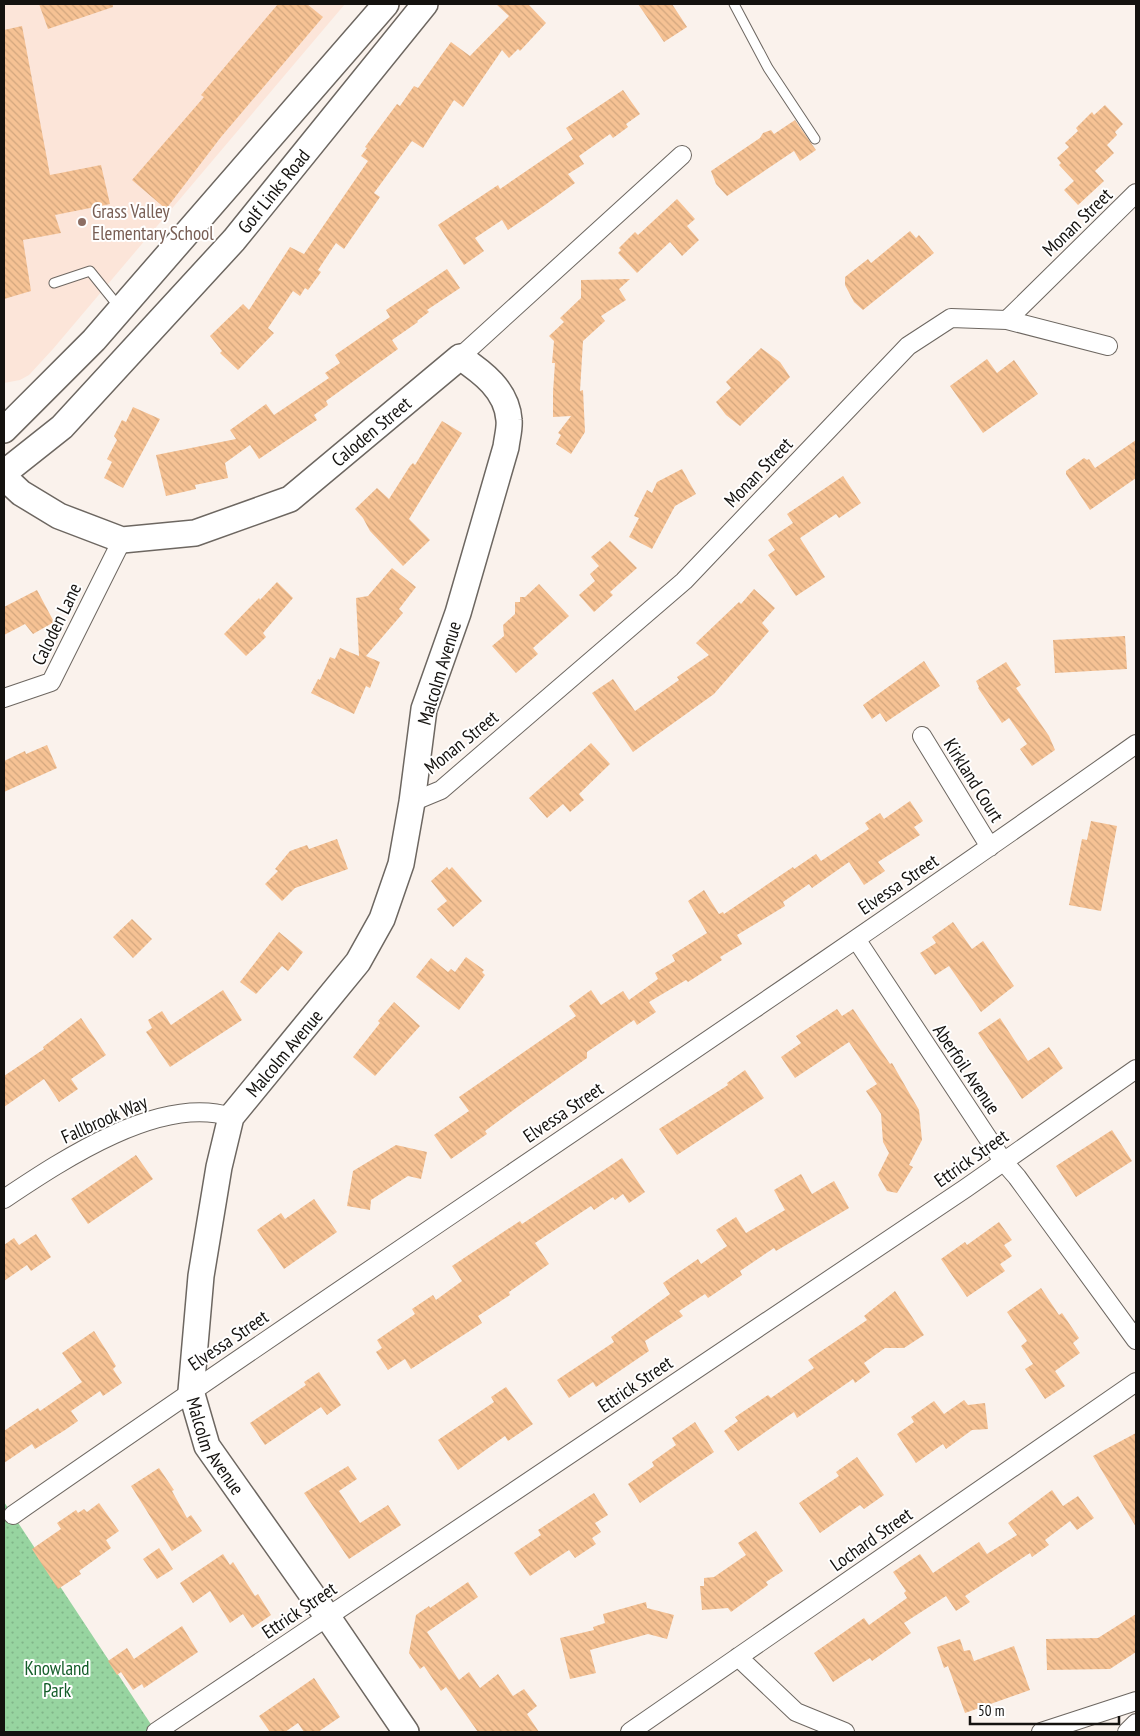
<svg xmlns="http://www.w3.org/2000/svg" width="1140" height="1736" viewBox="0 0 1140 1736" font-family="'PT Sans Narrow',sans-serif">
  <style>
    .education { fill: #fce5d9 }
    .park { fill: url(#park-dots) }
    .building { fill: url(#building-back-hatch) }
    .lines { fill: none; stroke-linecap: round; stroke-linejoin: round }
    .lane-casing { stroke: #6d6761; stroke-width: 11 }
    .street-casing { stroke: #6d6761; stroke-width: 20 }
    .secondary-casing { stroke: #6d6761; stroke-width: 28 }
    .lane { stroke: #fff; stroke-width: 9 }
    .street { stroke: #fff; stroke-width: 18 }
    .secondary { stroke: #fff; stroke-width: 25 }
    .education-dot { fill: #8d6e63; stroke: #fff; stroke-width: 2 }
    .labels { text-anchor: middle; stroke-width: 4; stroke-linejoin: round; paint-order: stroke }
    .street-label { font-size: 19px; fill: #14120f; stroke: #fff }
    .education-label { font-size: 19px; fill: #785e54; stroke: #fff; text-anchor: start }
    .park-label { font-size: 19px; fill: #155e2a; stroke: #fff }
  </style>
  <defs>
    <pattern id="park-dots" width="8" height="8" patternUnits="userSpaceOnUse" patternTransform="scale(1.25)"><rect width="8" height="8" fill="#97d4a0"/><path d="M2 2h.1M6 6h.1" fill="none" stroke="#81b589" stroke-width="1.8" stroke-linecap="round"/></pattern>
    <pattern id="building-back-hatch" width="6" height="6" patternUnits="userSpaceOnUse" patternTransform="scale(1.25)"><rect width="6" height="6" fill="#f6c294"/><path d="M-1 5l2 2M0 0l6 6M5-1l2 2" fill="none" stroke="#d2a67e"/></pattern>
  </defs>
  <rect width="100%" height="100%" fill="#faf2ec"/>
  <path class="education" d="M4,4h341l-292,345 -24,26 -9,5 -16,3z"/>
  <path class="park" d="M4,1502l9,13 143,217h-152z"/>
  <path class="building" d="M39,4h74v3l-65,22z
    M278,4h29l16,13 -102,120 -55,72 -34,-29 72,-83 -3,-2z
    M496,4h32l18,19 -26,28 -2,-2 -9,9 -7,-8 -39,57 -9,-7 -31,48 -11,-7 -38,52 6,4 -36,52 -8,-6 -18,27 3,2 -13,18 -3,-2 -5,8 -7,-5 -25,37 6,5 -36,37 -18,-17 2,-2 -12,-15 33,-32 6,6 41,-63 14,7 64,-93 -7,-5 6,-8 -2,-1 32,-43 3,2 14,-20 4,2 33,-46 19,14 39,-40z
    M638,4h34l15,23 -23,15z
    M22,26l28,149 51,-10 9,39 -55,11 6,18 -38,7 8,51 -27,8v-269z
    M623,90l17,24 -14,10 2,3 -15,11 -3,-4 -31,22 5,8 -16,10 7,9 -30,22 -37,25 -6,-10 -27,18 9,13 -20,14 -26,-40 60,-40 2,4 73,-50 -7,-11z
    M1105,105l18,19 -8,8 2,3 -10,10 7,8 -19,18 9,10 -26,24 -14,-15 10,-9 -15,-16 2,-2 -4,-5 12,-11 -4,-4 13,-12 -2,-3 16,-16 2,3z
    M795,120l21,30 -16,11 -6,-10 -67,45 -11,-12 -5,-13 49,-33 3,-5 8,-3 3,4z
    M677,199l18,20 -8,7 12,14 -17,16 -12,-14 -33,31 -19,-20 3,-3 -2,-2 16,-16 3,3z
    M910,231l6,7 3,-3 15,18 -71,57 -9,-8 -9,-17v-8l23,-18 3,4z
    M447,269l13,19 -33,22 2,2 -12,9 1,1 -26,18 6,9 -72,52 2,4 -14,10 3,5 -58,39 -9,-14 -25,18 3,15 -33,7 1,4 -30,7 -10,-41 80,-16 -6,-9 36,-26 8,11 55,-37 -4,-5 15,-10 -5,-8 55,-38 -4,-7z
    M630,279l-11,10 7,11 -25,16 4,5 -22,20 -3,50 3,-1 2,42 -14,22 -15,-10 5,-9 -3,-2 13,-17 -18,1v-25l2,-29h-3l2,-22 -5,-5 15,-14 -4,-4 21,-20v-18z
    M761,348l19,14 10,15 -50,49 -14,-11 -10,-13 15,-14 -5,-6z
    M987,359l10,14 17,-13 24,34 -55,39 -33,-47z
    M133,407l27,12 -37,69 -19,-10 8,-16 -5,-3 10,-19 -3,-4 8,-16 4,2z
    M442,421l20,12 -53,86 21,21 -27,26 -33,-35 -7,-13 -8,-9 22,-21 12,11 21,-33 3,-3 2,2z
    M1136,440v38l-46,32 -24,-36v-3l18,-13 3,2 2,-1 6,9z
    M682,469l14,25 -21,12 -23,43 -23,-12 10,-19 -5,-2 13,-26 5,3 5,-11z
    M843,476l18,27 -22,15 -3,-4 -36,24 25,39 -29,19 -28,-41 7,-5 -7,-10 25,-17 -6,-9z
    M610,541l27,27 -27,24 3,3 -19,17 -15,-17 16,-14 -5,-7 9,-8 -8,-9z
    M392,568l24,19 -17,22 4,4 -37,43 14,6 -10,26 -4,-2 -12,28 -43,-21 7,-14 2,1 10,-23 5,2 5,-11 19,8 -3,-58 12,-2z
    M277,582l16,16 -30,35 3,4 -20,19 -22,-22 35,-36 1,2z
    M539,584l30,32 -36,32 5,6 -22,19 -24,-27 12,-10 -1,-11 12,-11v-12h5v-5h5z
    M754,589l21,19 -13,15 7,8 -55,63 -81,58 -41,-59 21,-14 22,32 44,-31 -2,-3 32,-22 -13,-12 43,-41 2,2z
    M37,590l17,32 -21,12 -8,-10 -21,11v-28z
    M1125,636l2,33 -72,4 -2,-33z
    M924,661l16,25 -54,36 -6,-9 -8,6 -9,-14z
    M1006,662l15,23 -5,3 33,48 6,14 -23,16 -12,-17 7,-5 -18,-26 -7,5 -24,-35 1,-1 -3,-6z
    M591,743l19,21 -31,30 5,6 -14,12 -7,-8 -16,14 -18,-20z
    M47,745l10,23 -53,24v-31l21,-10 1,3z
    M910,801l13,20 -9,6 6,8 -42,27 7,9 -21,14 -15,-23 -37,26 -3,-4 -26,18 2,4 -48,29 5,9 -22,13 2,3 -34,22 -2,-2 -37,22 7,10 -19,13 -3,-5 -47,32v6l-71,50 -31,23 2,3 -36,25 -17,-24 35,-24 -10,-14 117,-81 -7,-10 22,-16 10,15 22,-14 6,9 29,-21 -3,-6 20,-12 -3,-6 35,-22 -19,-32 16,-11 15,24 4,-2 1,2 69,-47 1,2 22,-15 5,7 48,-32 -4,-6 15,-10 4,6z
    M1091,821l26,5 -16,85 -32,-6 13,-66 5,1z
    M337,839l11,30 -53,19 -13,13 -17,-17 13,-13 -3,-2 15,-18 17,-6 2,4z
    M447,867l2,3 3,-3 30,34 -29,26 -16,-18 10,-8 -16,-20z
    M132,919l20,20 -19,19 -20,-21z
    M953,922l19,27 11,-8 31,45 -33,26 -32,-46 -14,9 -15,-22 16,-10 -4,-6z
    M279,932l24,20 -15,19 -6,-5 -26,28 -16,-12z
    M466,957l18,13 -2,2 3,3 -26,35 -43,-33 15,-19 17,14 3,-3 4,3z
    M223,990l19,30 -72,47 -24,-35 6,-4 -4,-8 14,-9 9,14z
    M394,1002l26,24 -45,50 -22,-19 27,-34 -2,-2z
    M837,1009l5,7 11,-7 37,55 2,-1 27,47 3,30 -13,25 4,2 -16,26 -10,-2 -9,-16 11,-22 -6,-11 -2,-28 -15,-23 11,-7 -28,-42 -54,36 -14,-21 20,-14 -5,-7z
    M81,1018l25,37 -35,24 7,10 -19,13 -15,-23 -40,28v-31l40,-27 -1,-2z
    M1000,1018l28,43 21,-14 14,21 -41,31 -44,-66z
    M745,1070l19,28 -87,57 -18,-26 69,-44 -1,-2z
    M1112,1130l20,31 -56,36 -20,-31z
    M396,1145l31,7 -6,27 -13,-3 -37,24 -1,10 -23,-4 6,-35z
    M136,1155l17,24 -65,45 -17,-25z
    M622,1158l23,34 -16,11 -6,-9 -8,6 -2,-3 -19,13 -3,-4 -56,37 14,21 -40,28 1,3 -32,21 4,7 -71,46 -6,-10 -17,11 -12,-18 6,-4 -5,-8 38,-26 -3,-5 21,-14 3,5 26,-19 -10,-15 68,-45 2,3z
    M801,1174l11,20 22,-13 15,27 -73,43 -2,-3 -34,23 2,4 -34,23 -3,-4 -26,17 4,5 -38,25 4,10 -53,36 -3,-5 -24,16 -12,-18 57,-38 -3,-5 59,-43 -7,-11 35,-24 3,5 26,-18 -11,-16 20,-13 10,16 39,-23 -11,-20z
    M314,1199l23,33 -53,37 -27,-39 24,-17 4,6z
    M999,1222l13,18 -8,5 8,11 -12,8 5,7 -38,26 -26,-38 24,-17 2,3z
    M36,1234l15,23 -20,14 -4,-6 -23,16v-36l10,-7 5,7z
    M1041,1288l18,27 3,-2 17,25 -6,5 7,10 -25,18 10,15 -20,13 -20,-30 8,-5 -12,-18 6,-5 -20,-29z
    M895,1291l29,44 -20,13h-19l-21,15 6,9 -15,11 -2,-4 -56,39 -3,-6 -56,39 -14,-20 14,-10 -3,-4 33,-22 3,3 43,-30 -6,-8 59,-40 -3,-4z
    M94,1331l22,35 -3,3 9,14 -19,13 -3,-5 -29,20 7,10 -13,9 -30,19 -3,-5 -28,19v-32l34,-23 2,3 42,-29 -20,-29z
    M319,1372l22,33 -14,10 -6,-8 -56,38 -15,-22 56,-38 -2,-3z
    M506,1387l27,37 -25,17 -3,-5 -47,34 -20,-30 56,-38 -3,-5z
    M964,1400l4,5 17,-2 3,26 -16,1 -26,19 -3,-5 -27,19 -19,-29 17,-12 -3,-5 23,-16 10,13z
    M695,1422l19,30 -74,51 -12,-19 26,-18 -2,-4 24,-17 -4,-7z
    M1136,1433v94l-43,-71z
    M857,1457l27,38 -20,14 -4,-4 -40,28 -21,-30 40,-27 -3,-4z
    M348,1466l9,13 -18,12 21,32 28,-18 13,20 -52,34 -45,-66z
    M159,1468l15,22 -2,1 15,27 4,-3 11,16 -30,20 -41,-65z
    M1052,1490l11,16 15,-10 16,22 -17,12 -7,-9 -25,19 4,5 -17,12 -2,-4 -65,43 5,6 -14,9 -10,-15 -42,27 7,10 -39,28 -2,-3 -37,24 -19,-29 50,-35 5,7 38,-27 -3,-5 2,-2 -13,-19 27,-18 13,19 46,-31 8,12 30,-19 -9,-12z
    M594,1493l14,22 -13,8 6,9 -9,6 4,6 -21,14 -6,-8 -39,26 -16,-23 27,-18 -3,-5z
    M99,1503l20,28 -13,9 5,8 -32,23 2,3 -23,15 -26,-40 29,-20 -4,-6 19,-13 2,3 6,-4 3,3z
    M756,1531l27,40 -17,11 2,3 -37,27 -3,-4 -26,2 -2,-24h4v-8l10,-1 32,-22 -8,-12z
    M159,1548l14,21 -16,10 -14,-20z
    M223,1554l7,11 3,-3 22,34 3,-2 13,21 -19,13 -9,-14 -13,9 -20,-32 -17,12 -13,-20z
    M468,1582l10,15 -51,35 32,48 10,-8 11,16 18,-14 15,22 11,-7 13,17 -10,8 12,18h-61l-32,-45 -5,4 -17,-25 -4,3 -11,-16 7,-38 13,-9 1,2z
    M646,1602l1,6 27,7 -7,24 -19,-5 -58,16 6,23 -26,6 -10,-41 34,-8 -1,-3 12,-4 -2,-9z
    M1136,1614v38l-26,17 -63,1 -1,-31 52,-1z
    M182,1626l16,26 -54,36 -2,-4 -9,6 -12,-18 -4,3 -9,-14 19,-13 7,11z
    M960,1639l4,12 6,-1 4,11 40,-15 16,44 -65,23 -17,-47 -4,2 -7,-21z
    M314,1678l26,39 -22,15h-14l-6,-9 -13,9h-15l-11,-16z"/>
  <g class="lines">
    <g class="lane-casing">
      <path id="lane" d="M734,4l34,64 47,71
        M54,283l36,-12 29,36"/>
    </g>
    <g class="street-casing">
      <path id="street" d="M1007,320l101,26
        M460,357l222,-202
        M4,698l47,-16 71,-142
        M922,736l68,111
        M412,802l29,-12 243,-209 224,-235 43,-28 56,2 129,-127
        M856,939l147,222 14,16 119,163
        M4,1199c57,-38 156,-105 227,-82
        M13,1515c373,-260 753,-509 1123,-771
        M738,1657l58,55 49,20
        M156,1732l810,-544 170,-119
        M630,1732l506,-350
        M1041,1732l95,-31
        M1127,1732l9,-9"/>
    </g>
    <g class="secondary-casing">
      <g id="secondary">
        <path d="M4,430l90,-90 292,-336"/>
        <path id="s1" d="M4,473l58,-46 172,-187 191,-236"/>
        <path id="s2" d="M4,477l17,16 38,23 63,24 73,-7 95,-34 170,-142c22,15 47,33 49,63 1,8 -2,18 -3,27l-48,166 -34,96 -12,93 -11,62 -19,55 -24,43 -127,155 -12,50 -18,109 -10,115 16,55 120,170 79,116"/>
      </g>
    </g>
    <use href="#lane" class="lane"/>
    <use href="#street" class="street"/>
    <use href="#secondary" class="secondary"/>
  </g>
  <circle class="education-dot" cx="82" cy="222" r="5"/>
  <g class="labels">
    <g class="street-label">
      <text dy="7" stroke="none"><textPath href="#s1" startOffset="391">Golf Links Road</textPath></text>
      <text transform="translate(1077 222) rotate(-44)" y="7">Monan Street</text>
      <text dy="7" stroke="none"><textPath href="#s2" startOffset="415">Caloden Street</textPath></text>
      <text transform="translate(758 472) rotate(-46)" y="7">Monan Street</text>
      <text transform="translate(56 624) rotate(-64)" y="7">Caloden Lane</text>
      <text transform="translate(439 673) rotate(-73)" y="7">Malcolm Avenue</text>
      <text transform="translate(461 742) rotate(-39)" y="7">Monan Street</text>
      <text transform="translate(974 780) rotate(58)" y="7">Kirkland Court</text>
      <text transform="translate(898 884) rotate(-34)" y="7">Elvessa Street</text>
      <text transform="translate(284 1053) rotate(-50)" y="7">Malcolm Avenue</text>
      <text transform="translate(967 1069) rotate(56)" y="7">Aberfoil Avenue</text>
      <text transform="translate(563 1112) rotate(-34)" y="7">Elvessa Street</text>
      <text transform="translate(104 1119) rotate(-24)" y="7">Fallbrook Way</text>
      <text transform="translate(971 1158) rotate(-35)" y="7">Ettrick Street</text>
      <text transform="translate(228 1340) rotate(-34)" y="7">Elvessa Street</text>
      <text transform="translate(635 1384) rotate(-34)" y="7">Ettrick Street</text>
      <text dy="7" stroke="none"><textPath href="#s2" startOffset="1718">Malcolm Avenue</textPath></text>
      <text transform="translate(871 1539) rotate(-35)" y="7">Lochard Street</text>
      <text transform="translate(299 1610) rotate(-34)" y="7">Ettrick Street</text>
    </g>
    <g class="education-label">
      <text x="92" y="218">Grass Valley<tspan x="92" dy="22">Elementary School</tspan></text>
    </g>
    <g class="park-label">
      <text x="57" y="1675">Knowland<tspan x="57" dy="22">Park</tspan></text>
    </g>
  </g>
  <rect width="1140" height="1736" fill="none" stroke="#14120f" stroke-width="10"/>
  <path d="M970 1716v8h149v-8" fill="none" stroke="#14120f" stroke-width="2.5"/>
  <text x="978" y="1716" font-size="15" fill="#14120f" stroke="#ffffff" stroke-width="4" paint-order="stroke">50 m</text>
</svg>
